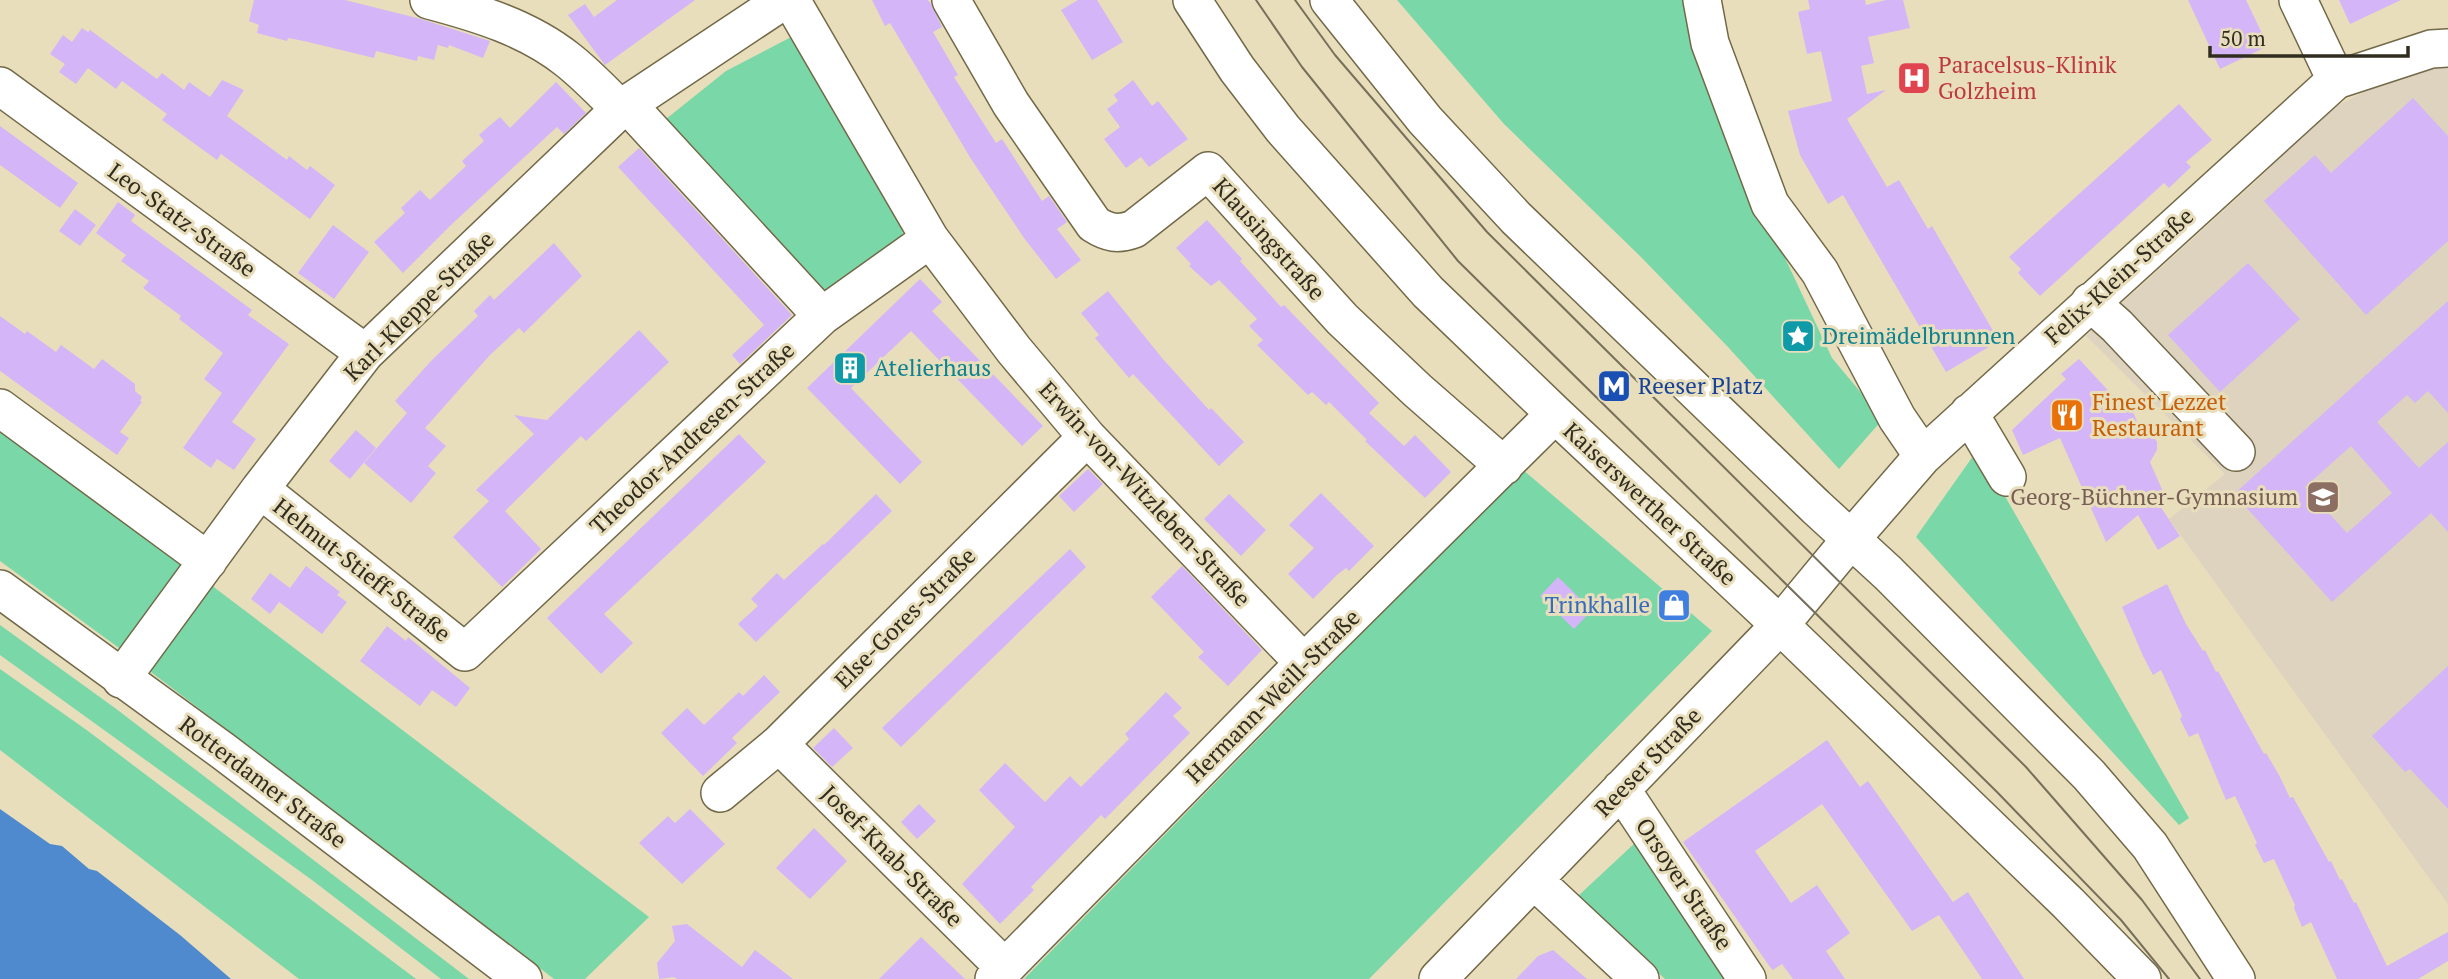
<svg xmlns="http://www.w3.org/2000/svg" width="2448" height="979" viewBox="0 0 2448 979" font-family="'PT Serif',serif">
  <style>
    .education { fill: #ded3bf }
    .green { fill: #7ad7a7 }
    .water { fill: #4f89ce }
    .building { fill: #d4b5f7; fill-rule: evenodd }
    .lines { fill: none; stroke-linecap: round; stroke-linejoin: round }
    .minor-casing { stroke: #726949; stroke-width: 40 }
    .minor { stroke: #fff; stroke-width: 37 }
    .tram { stroke: #77705b; stroke-width: 2 }
    .labels { text-anchor: middle; stroke-width: 6; stroke-linejoin: round; paint-order: stroke }
    .health-label { font-size: 23px; fill: #be3a42; stroke: #e9debb; text-anchor: start }
    .street-label { font-size: 23px; fill: #302c1f; stroke: #e9debb }
    .culture-label { font-size: 23px; fill: #0d838f; stroke: #e9debb; text-anchor: start }
    .transit-label { font-size: 23px; fill: #164399; stroke: #e9debb; text-anchor: start }
    .food-label { font-size: 23px; fill: #c56008; stroke: #e9debb; text-anchor: start }
    .education-label { font-size: 23px; fill: #785e54; stroke: #e9debb; text-anchor: end }
    .shop-label { font-size: 23px; fill: #366cbe; stroke: #e9debb; text-anchor: end }
  </style>
  <rect width="100%" height="100%" fill="#e9debb"/>
  <path class="education" d="M2428,64l20,1v839l-279,-385 56,-45 -139,-138 166,-151 79,-76 64,-33z"/>
  <path class="green" d="M1397,0h297l68,209 70,149 51,61 -44,50 -111,-122 -87,-90 -137,-133z
    M795,35l107,181 1,27 -82,62 -165,-178 70,-56z
    M0,416l190,138 25,34 434,329 -64,62h-31l-424,-323 -130,-95z
    M1978,449l211,369 -10,7 -263,-288z
    M1522,469l190,162 -343,348h-345z
    M0,625l115,83 354,271h-28l-129,-99 -312,-225z
    M0,669l88,62 328,248h-117l-299,-229z
    M1636,842l95,137h-66l-88,-82z"/>
  <path class="water" d="M0,809l50,35 12,2 27,23 8,2 83,64 51,44h-231z"/>
  <path class="building" d="M254,0h91l76,19 69,22 -7,17 -34,-13 -1,3 -10,-3 -4,15 -16,-4 -1,5 -41,-10 -2,7 -70,-17 -16,-3 -1,3 -30,-8 2,-8 -10,-4z
    M617,0h78l-90,65 -37,-50 17,-11 9,13z
    M872,0h55l3,2 12,25 -9,5 25,43 -4,2 42,66 6,-4 40,62 7,-5 18,26 -10,7 24,31 -25,19 -32,-41 -53,-79 -81,-136 -5,3z
    M1078,0h19l26,42 -31,18 -31,-50z
    M1808,0h57l1,5 20,-5h17l7,28 -42,9 6,26 -13,3 6,28 19,-4 -39,29 40,68 12,-7 29,49 4,-3 67,115 -53,31 -103,-177 -15,9 -28,-49 -12,-44 44,-10 -11,-50 -14,3 -9,-42 12,-3z
    M2188,0h58l22,46 -48,23z
    M2339,0h62l-51,24z
    M82,28l6,4 2,-2 67,49 5,-6 22,17 5,-8 21,15 12,-17 22,10 -17,26 60,44 2,-4 18,14 3,-4 25,19 -25,34 -89,-65 -4,6 -55,-40 5,-6 -45,-33 -6,8 -28,-21 -12,16 -17,-12 6,-8 -15,-10 13,-19 9,7z
    M1133,80l19,26 6,-5 30,38 -39,28 -8,-10 -15,11 -22,-29 16,-12 -13,-18 11,-8 -4,-6z
    M556,82l30,31 -22,21 -7,-7 -105,97 -49,49 -29,-31 31,-29 -4,-5 19,-18 10,10 36,-34 -4,-5 22,-20 -5,-6 9,-8 12,-10 10,11z
    M2413,98l35,38v105l-82,74 -102,-114 51,-46 16,18z
    M2179,104l33,36 -26,22 5,5 -22,21 -5,-5 -124,113 -22,-23 3,-4 -12,-12z
    M0,126l78,57 -18,25 -60,-43z
    M639,148l153,167 -52,49 -8,-9 32,-30 -146,-158z
    M118,202l17,13 -4,6 121,89 -4,5 41,29 -57,78 24,17 -22,31 -17,-11 -6,9 -28,-20 39,-55 -18,-14 19,-26 -44,-34 2,-3 -38,-28 6,-7 -28,-20 5,-6 -30,-22z
    M75,209l21,16 -16,21 -21,-15z
    M1207,220l35,39 -2,2 41,46 3,-2 95,98 -10,10 35,33 11,-11 36,37 -26,26 -60,-57 2,-1 -38,-38 -3,3 -14,-13 -4,3 -51,-50 6,-5 -14,-14 8,-7 -38,-39 -8,6 -22,-20 2,-2 -15,-16z
    M333,225l36,27 -35,47 -36,-26z
    M554,243l28,33 -58,57 -5,-5 -29,27 -65,73 21,18 -18,20 8,7 -25,30 -47,-40 43,-50 -12,-12 36,-40 47,-45 -4,-5 16,-16 4,5z
    M2248,263l52,56 -80,73 -52,-57z
    M920,279l22,23 -10,9 111,115 -21,20 -111,-115 -60,57 71,74 -22,22 -93,-96z
    M1108,291l54,67 47,52 2,-2 33,34 -25,24 -86,-92 -4,4 -34,-40 4,-3 -18,-22z
    M2448,301v112l-20,-22 -13,12 -8,-8 -30,27 42,46 29,-26v90l-17,-19 -99,89 -98,-108zM2351,446l41,47 -45,40 -42,-46z
    M0,316l25,18 2,-3 29,21 5,-7 33,24 8,-10 33,25v7l7,6 -2,4 2,1 -22,30 9,6 -12,17 -117,-84z
    M639,330l30,32 -83,79 -5,-5 -76,75 36,38 -39,38 -49,-50 36,-36 -13,-11 58,-56 -20,-19 33,5z
    M2079,359l49,53 4,-2 10,22 12,5 3,5v8l-7,12 14,32 -8,6 24,36 -22,14 -20,-35 -32,27 -46,-104 -37,17 -11,-25 54,-51 -5,-5z
    M356,430l20,18 -26,31 -21,-18z
    M739,434l27,28 -162,152 29,29 -32,31 -54,-56z
    M1088,469l15,15 -29,28 -15,-16z
    M1321,493l53,53 -25,25 -3,-3 -9,7 -24,24 -25,-25 26,-26 -25,-23z
    M876,494l16,17 -136,131 -18,-18 20,-18 -7,-7 26,-26 7,7 39,-36 1,1z
    M1229,494l37,36 -25,26 -37,-37z
    M1070,549l16,18 -185,180 -19,-19z
    M306,566l34,26 -3,3 10,7 -25,32 -43,-32 -9,12 -19,-15 19,-26 20,15z
    M1182,566l80,84 -34,36 -30,-29 6,-5 -53,-55z
    M1558,577l34,33 -18,19 -34,-33z
    M2167,584l19,40 17,27 2,-1 11,22 2,-1 46,83 2,-1 13,22 11,23 3,-1 36,65 2,-1 9,19 2,-1 12,24 2,-1 31,64 61,-34v29l-30,18h-81l-26,-57 -9,5 -8,-19 1,-3 -21,-46 -10,4 -9,-18 2,-2 -22,-47 -9,4 -28,-67 -9,4 -9,-18 2,-3 -21,-46 -8,5 -10,-19 -21,-49z
    M387,626l19,15 2,-4 62,51 -14,19 -24,-17 -12,16 -60,-45z
    M2448,666v143l-38,-40 -5,3 -33,-36z
    M764,675l16,17 -48,46 5,5 -34,33 -42,-43 26,-25 17,17 35,-33 4,4z
    M1166,692l16,16 -9,8 17,17 -85,86 -4,-4 -70,72 3,3 -34,34 -38,-40 53,-57 -36,-37 26,-27 40,39 25,-26 11,11 48,-48 -4,-5z
    M834,728l19,20 -21,19 -19,-19z
    M1827,740l33,47 8,-6 85,121 15,-10 56,87h-42l-43,-64 -27,16 -90,-127 -67,47 36,52 26,-18 33,48 -24,18 19,28h-52l-11,-15 -9,6 -3,-3 -87,-125z
    M919,804l17,17 -19,18 -16,-17z
    M690,809l35,35 -43,40 -43,-41 29,-27 7,7z
    M814,828l33,33 -37,38 -34,-31z
    M687,924l55,43 13,-17 38,29h-116l-3,-2 -15,2 -2,-16 18,-22 -3,-15z
    M921,937l44,42h-86z
    M1553,950l34,29h-71l22,-23z"/>
  <g class="lines">
    <g class="minor-casing">
      <path id="minor" d="M429,0c49,13 99,28 139,60 19,15 35,32 52,49
        M791,0l139,239 84,111 73,87 217,226
        M951,0l60,104 83,120c14,9 24,11 40,5l74,-58 134,148 75,71 87,76
        M1192,0l45,69 46,60 145,163 127,122 225,211 288,278 74,76
        M1329,0l96,120 91,98 300,289 72,66 201,202 61,71 86,133
        M1702,0l8,43 60,161 50,68 77,146 26,38
        M2298,0l38,80 95,-31 17,-1
        M0,86l365,267
        M627,104l195,212
        M2090,302l27,24 119,126
        M0,408l208,153
        M1969,413l38,64
        M260,489l205,163 357,-336 108,-77
        M0,589l223,162 300,228
        M121,679l139,-190 105,-136 255,-244 164,-109
        M779,744l226,224
        M1621,789l126,190
        M720,793l59,-49 308,-307
        M1534,880l106,99
        M994,979l310,-316 251,-249
        M1438,979l342,-354 71,-86 72,-83 413,-376"/>
    </g>
    <use href="#minor" class="minor"/>
    <path class="tram" d="M1256,0l46,67 156,194 539,531 124,128 48,59
      M1295,0l40,55 152,177 539,535 116,133 58,79"/>
  </g>
  <defs>
    <g id="hospital-square" transform="scale(1.75)"><rect x="-9" y="-9" width="18" height="18" rx="4" fill="#e0444e" stroke="#e9debb"/><path d="M-5-5h3v3.5h4V-5h3V5h-3V1.5h-4V5h-3Z" fill="#fff"/></g>
    <g id="sight-square" transform="scale(1.75)"><rect x="-9" y="-9" width="18" height="18" rx="4" fill="#0f9aa8" stroke="#e9debb"/><path d="M0-6L1.8-2.2L6-1.7L2.9 1.2L3.7 5.4L0 3.3L-3.7 5.4L-2.9 1.2L-6-1.7L-1.8-2.2Z" fill="#fff"/></g>
    <g id="building-square" transform="scale(1.75)"><rect x="-9" y="-9" width="18" height="18" rx="4" fill="#0f9aa8" stroke="#e9debb"/><path d="M-4-6H4V6H1V3H-1V6H-4ZM-2.5-4.3h1.7v1.8h-1.7ZM.8-4.3h1.7v1.8H.8ZM-2.5-1h1.7V.8h-1.7ZM.8-1h1.7V.8H.8Z" fill="#fff"/></g>
    <g id="metro-square" transform="scale(1.75)"><rect x="-9" y="-9" width="18" height="18" rx="4" fill="#1a4fb4" stroke="#e9debb"/><path d="M-5.5 5V-5H-3L0 0L3-5H5.5V5H3V-.5L0 4L-3-.5V5Z" fill="#fff"/></g>
    <g id="restaurant-square" transform="scale(1.75)"><rect x="-9" y="-9" width="18" height="18" rx="4" fill="#e8710a" stroke="#e9debb"/><path d="M-5-6h1v4h1v-4h1v4h1v-4h1v5L-1.5 .5V6h-2V.5L-5-1ZM5-6V6H3V1.5H1.5Q1.5-4 5-6Z" fill="#fff"/></g>
    <g id="school-square" transform="scale(1.75)"><rect x="-9" y="-9" width="18" height="18" rx="4" fill="#8d6e63" stroke="#e9debb"/><path d="M0-5L7-2L0 1L-7-2ZM-4 1L0 2.5L4 1V4Q0 6-4 4Z" fill="#fff"/></g>
    <g id="shop-square" transform="scale(1.75)"><rect x="-9" y="-9" width="18" height="18" rx="4" fill="#3f7fe0" stroke="#e9debb"/><path d="M-5-2.5h2.3a2.7 3.5 0 0 1 5.4 0H5L5.5 6h-11ZM-1.5-2.5h3a1.5 2.3 0 0 0-3 0Z" fill="#fff"/></g>
  </defs>
  <g fill-rule="evenodd">
    <use href="#hospital-square" x="1914" y="78"/>
    <use href="#sight-square" x="1798" y="336"/>
    <use href="#building-square" x="850" y="368"/>
    <use href="#metro-square" x="1614" y="386"/>
    <use href="#restaurant-square" x="2067" y="415"/>
    <use href="#school-square" x="2323" y="497"/>
    <use href="#shop-square" x="1674" y="605"/>
  </g>
  <g class="labels">
    <g class="health-label">
      <text x="1938" y="73">Paracelsus-Klinik<tspan x="1938" dy="26">Golzheim</tspan></text>
    </g>
    <g class="street-label">
      <text transform="translate(182 220) rotate(36)" y="8">Leo-Statz-Straße</text>
      <text transform="translate(1269 239) rotate(48)" y="8">Klausingstraße</text>
      <text transform="translate(2119 276) rotate(-42)" y="8">Felix-Klein-Straße</text>
      <text transform="translate(419 306) rotate(-45)" y="8">Karl-Kleppe-Straße</text>
      <text transform="translate(692 438) rotate(-43)" y="8">Theodor-Andresen-Straße</text>
      <text transform="translate(1145 494) rotate(47)" y="8">Erwin-von-Witzleben-Straße</text>
      <text transform="translate(1650 504) rotate(43)" y="8">Kaiserswerther Straße</text>
      <text transform="translate(362 570) rotate(38)" y="8">Helmut-Stieff-Straße</text>
      <text transform="translate(905 618) rotate(-45)" y="8">Else-Gores-Straße</text>
      <text transform="translate(1273 696) rotate(-45)" y="8">Hermann-Weill-Straße</text>
      <text transform="translate(1648 762) rotate(-46)" y="8">Reeser Straße</text>
      <text transform="translate(263 782) rotate(37)" y="8">Rotterdamer Straße</text>
      <text transform="translate(892 856) rotate(45)" y="8">Josef-Knab-Straße</text>
      <text transform="translate(1684 884) rotate(56)" y="8">Orsoyer Straße</text>
    </g>
    <g class="culture-label">
      <text x="1822" y="344">Dreimädelbrunnen</text>
      <text x="874" y="376">Atelierhaus</text>
    </g>
    <g class="transit-label">
      <text x="1638" y="394">Reeser Platz</text>
    </g>
    <g class="food-label">
      <text x="2092" y="410">Finest Lezzet<tspan x="2092" dy="26">Restaurant</tspan></text>
    </g>
    <g class="education-label">
      <text x="2298" y="505">Georg-Büchner-Gymnasium</text>
    </g>
    <g class="shop-label">
      <text x="1650" y="613">Trinkhalle</text>
    </g>
  </g>
  <path d="M2210 46v10h198v-10" fill="none" stroke="#302c1f" stroke-width="3.5"/>
  <text x="2220" y="46" font-size="21" fill="#302c1f" stroke="#e9debb" stroke-width="5" paint-order="stroke">50 m</text>
</svg>
